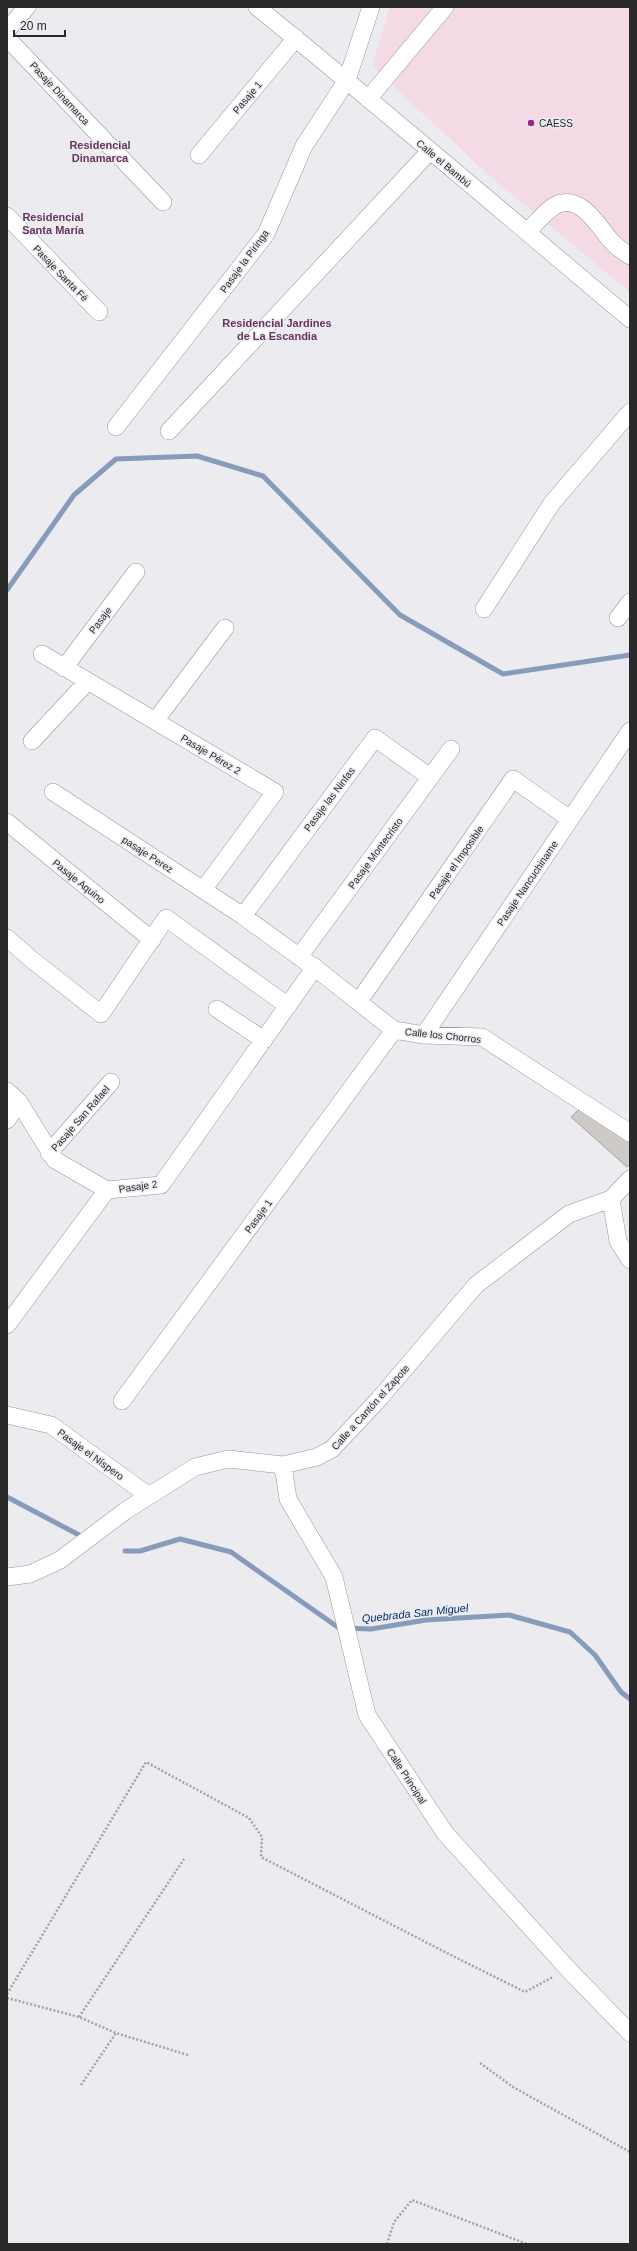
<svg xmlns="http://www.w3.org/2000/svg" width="637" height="2251" viewBox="0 0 637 2251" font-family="Helvetica,sans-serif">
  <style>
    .commercial { fill: #f3dae5 }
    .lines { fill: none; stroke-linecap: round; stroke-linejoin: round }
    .stream { stroke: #879bba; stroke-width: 5 }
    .building { fill: #cecac8; stroke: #a7a2a1 }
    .minor-casing { stroke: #97979b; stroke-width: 18 }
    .path { stroke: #a3a3a7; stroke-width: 2.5; stroke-dasharray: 2 2; stroke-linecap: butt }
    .minor { stroke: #fff; stroke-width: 17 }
    .poi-dot { fill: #94288a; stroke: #ebebf0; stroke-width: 1.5 }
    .labels { text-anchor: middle; stroke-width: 3; stroke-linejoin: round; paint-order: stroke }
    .street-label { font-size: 10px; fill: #29292a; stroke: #ebebf0 }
    .poi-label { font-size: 10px; fill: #29292a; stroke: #ebebf0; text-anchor: start }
    .neighbourhood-label { font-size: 11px; font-weight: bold; fill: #693362; stroke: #ebebf0 }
    .water-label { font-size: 11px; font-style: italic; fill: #032d6b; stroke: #ebebf0 }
  </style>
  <rect width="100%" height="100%" fill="#ebebf0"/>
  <path class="commercial" d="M390,7h240v285l-137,-113 -121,-113z"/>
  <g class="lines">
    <path class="stream" d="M7,590l67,-95 42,-36 81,-3 66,20 137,139 103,59 127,-19
      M7,1497l74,39
      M125,1551h15l40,-12 51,13 108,76 32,1 55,-9 83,-5 61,17 25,23 26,37 9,7"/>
  </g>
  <path class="building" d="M585,1104l45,29v31l-3,3 -56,-50z"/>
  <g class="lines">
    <g class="minor-casing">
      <path id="minor" d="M257,7c126,102 249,208 373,312
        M7,30l20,-23
        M7,38l156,164
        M368,99l77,-92
        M199,155l97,-117
        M7,216l92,96
        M527,232c9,-8 22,-27 35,-29 22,-5 38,26 51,40 5,5 11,9 17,13
        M116,427l150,-193 38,-88 43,-66 24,-73
        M169,431l260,-279
        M484,609l68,-106 78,-91
        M618,618l12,-16
        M42,654l233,138 -72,98
        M64,668l72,-96
        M155,721l70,-93
        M32,741l55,-59
        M53,792l190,124 76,55 75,59 30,5 58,2 148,96
        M7,822l145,118
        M243,916l132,-178 55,39
        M7,938l24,21 70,55 65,-96 122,88
        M299,957l152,-208
        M359,1001l154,-222 57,40
        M217,1009l47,31
        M424,1035l206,-304
        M7,1091l12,11 36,58 52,30
        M7,1120l12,-18
        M49,1153l62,-71
        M611,1199l7,42 12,19
        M7,1325l100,-135 54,-5 154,-218
        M122,1401l272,-371
        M7,1415l44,10 98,71
        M283,1465l5,34 46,78 33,138 78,118 123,136 62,64
        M7,1577l23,-3 30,-14 65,-49 70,-44 33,-8 55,6 34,-8 15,-8 47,-50 97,-114 93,-71 42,-15 19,-20"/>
    </g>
    <path class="path" d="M7,1994l139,-232 103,56 13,19 -1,20 182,94 82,41 28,-15
      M7,1998l72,19 37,16 72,22
      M79,2017l105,-158
      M480,2063l33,24 117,65
      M81,2085l35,-52
      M387,2244l7,-22 18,-22 115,44"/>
    <use href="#minor" class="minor"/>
  </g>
  <circle class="poi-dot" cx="531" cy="123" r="4"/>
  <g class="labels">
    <g class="street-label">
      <text transform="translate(60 93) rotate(47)" y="4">Pasaje Dinamarca</text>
      <text transform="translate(247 97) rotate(-50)" y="4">Pasaje 1</text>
      <text transform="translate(444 163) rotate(40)" y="4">Calle el Bambú</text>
      <text transform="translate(244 261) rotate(-54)" y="4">Pasaje la Piringa</text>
      <text transform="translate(61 273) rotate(46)" y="4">Pasaje Santa Fé</text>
      <text transform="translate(100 620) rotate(-53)" y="4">Pasaje</text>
      <text transform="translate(211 754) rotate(31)" y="4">Pasaje Pérez 2</text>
      <text transform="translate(329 799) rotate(-53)" y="4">Pasaje las Ninfas</text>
      <text transform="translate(375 853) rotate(-54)" y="4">Pasaje Montecristo</text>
      <text transform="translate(148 854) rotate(33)" y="4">pasaje Perez</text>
      <text transform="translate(456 862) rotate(-55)" y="4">Pasaje el Imposible</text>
      <text transform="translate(79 881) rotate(39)" y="4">Pasaje Aquino</text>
      <text transform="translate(527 883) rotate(-56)" y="4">Pasaje Nancuchiname</text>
      <text transform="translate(443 1035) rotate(6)" y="4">Calle los Chorros</text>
      <text transform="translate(80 1118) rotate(-49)" y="4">Pasaje San Rafael</text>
      <text transform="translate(138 1186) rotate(-8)" y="4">Pasaje 2</text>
      <text transform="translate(258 1216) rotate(-54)" y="4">Pasaje 1</text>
      <text transform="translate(370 1407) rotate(-48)" y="4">Calle a Cantón el Zapote</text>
      <text transform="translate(91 1454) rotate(36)" y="4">Pasaje el Níspero</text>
      <text transform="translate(407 1776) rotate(57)" y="4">Calle Principal</text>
    </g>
    <g class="poi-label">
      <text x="539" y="127">CAESS</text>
    </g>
    <g class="neighbourhood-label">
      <text x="100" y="149">Residencial<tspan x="100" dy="13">Dinamarca</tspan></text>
      <text x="53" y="221">Residencial<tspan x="53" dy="13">Santa María</tspan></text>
      <text x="277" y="327">Residencial Jardines<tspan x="277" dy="13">de La Escandia</tspan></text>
    </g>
    <g class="water-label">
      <text transform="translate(415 1613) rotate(-6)" y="4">Quebrada San Miguel</text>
    </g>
  </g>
  <rect width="637" height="2251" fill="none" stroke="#29292a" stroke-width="16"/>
  <path d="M14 30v6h51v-6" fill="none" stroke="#29292a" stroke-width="2"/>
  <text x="20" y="30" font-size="12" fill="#29292a" stroke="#ebebf0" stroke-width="3" paint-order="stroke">20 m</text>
</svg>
